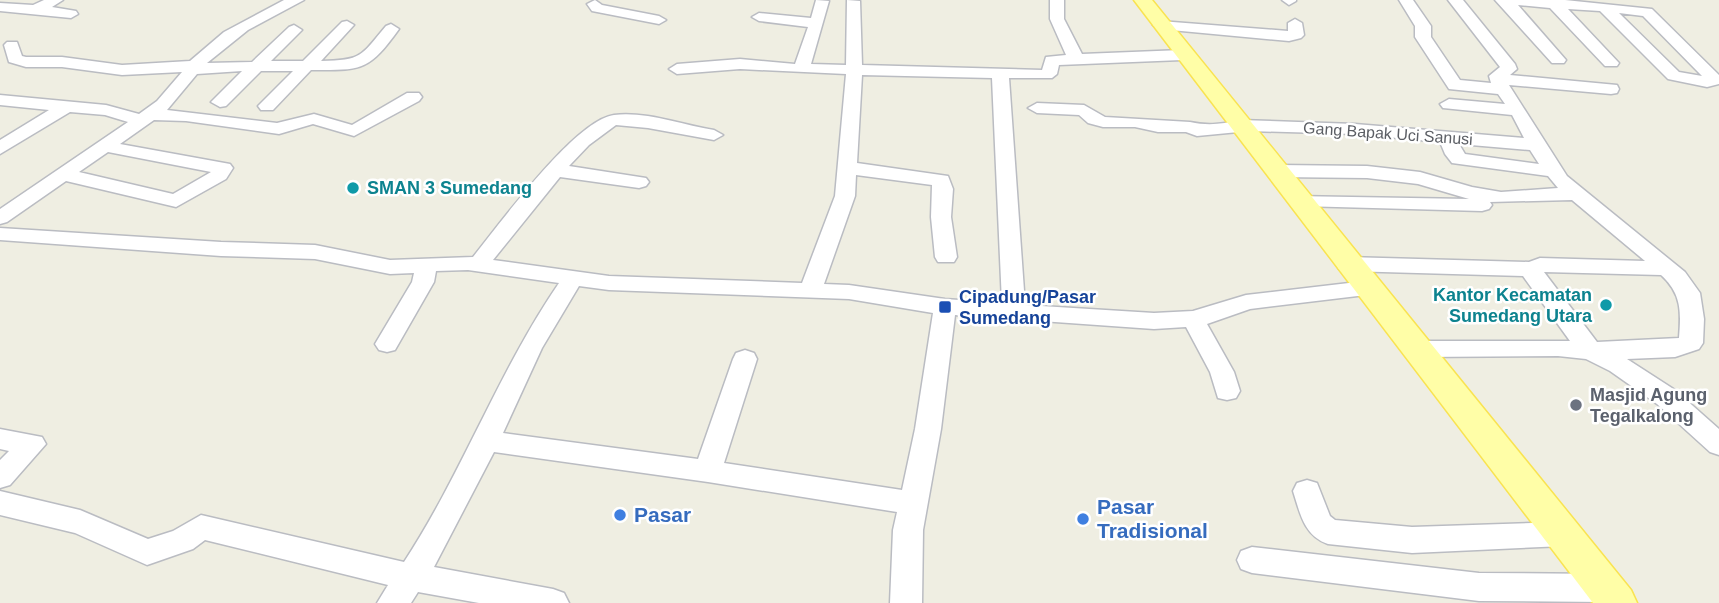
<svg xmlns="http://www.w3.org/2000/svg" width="1719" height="603" viewBox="0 0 1719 603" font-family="Arial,sans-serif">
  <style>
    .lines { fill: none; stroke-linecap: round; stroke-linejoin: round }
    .minor-casing { stroke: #babcc2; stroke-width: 3 }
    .major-casing { stroke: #f9e351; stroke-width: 3 }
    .minor { fill: #fff; fill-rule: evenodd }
    .major { fill: #fffea7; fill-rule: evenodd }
    .culture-dot { fill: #0f9aa8; stroke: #fff; stroke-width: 2.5 }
    .transit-dot { fill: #1a4fb4; stroke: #fff; stroke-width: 2.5 }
    .worship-dot { fill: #6b7280; stroke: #fff; stroke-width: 2.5 }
    .shop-dot { fill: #3f7fe0; stroke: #fff; stroke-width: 2.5 }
    .labels { text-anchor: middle; stroke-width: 5; stroke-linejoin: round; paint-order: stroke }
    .far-street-label { font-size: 16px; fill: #5b5e64; stroke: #fff }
    .culture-label { font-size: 18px; font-weight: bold; fill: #0d838f; stroke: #fff; text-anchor: start }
    .transit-label { font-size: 18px; font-weight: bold; fill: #164399; stroke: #fff; text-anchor: start }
    .worship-label { font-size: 18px; font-weight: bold; fill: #5b616d; stroke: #fff; text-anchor: start }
    .near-shop-label { font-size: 21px; font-weight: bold; fill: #366cbe; stroke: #fff; text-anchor: start }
  </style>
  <rect width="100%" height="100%" fill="#efeee2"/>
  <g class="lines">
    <g class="minor-casing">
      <path id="minor" d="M44,0h19l-11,7 24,4 2,3 -7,4 -71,-7v-8l33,2z
        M284,0h20l-56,30 -41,33 45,-1 37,-35 5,-2 8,5 -31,31h32l39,-39 5,-1 7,4 -33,36c41,-1 39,-4 65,-35l5,-2 8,5c-31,43 -37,41 -88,41l-38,40h-12l-3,-4 35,-35h-32l-35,35 -6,1 -9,-5 31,-31 -45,3 -30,36 110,13 37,-9 38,11 55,-32h12l3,4 -3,4 -65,35 -41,-12 -34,10 -93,-13 -32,-1 -34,24 110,20 3,4 -7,11 -50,28 -110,-26 -59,41 -7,2v-15l128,-87 -23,-7 -35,-3 -70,42v-14l49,-30 -49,-5v-10l106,10 33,9 18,-13 25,-29 -60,3 -60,-8h-36l-17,-5 -5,-17 3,-3h10l5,14 4,1h36l60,8 68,-4 34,-29zM108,152l103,20 -38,22 -94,-22z
        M595,0l7,5 57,11 7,4 -7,4 -67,-13 -5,-7z
        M816,0l13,1 -18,63 35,1 1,-65 13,1 2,64 180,5 4,-13 20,-2 -16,-36v-19h14v19l18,35 100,-4 8,5 -8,5 -123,5 -2,9 -5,4h-43l16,227 129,8 39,-2 53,-16 120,-14 8,2 3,5 -3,5 -8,2 -116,14 -43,15 27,48 6,19 -4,7 -9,2 -9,-2 -8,-26 -24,-45 -32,2 -199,-14 -14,114 -18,101 -1,73h-32l3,-73 4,-18 -189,-30 -214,-30 -60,115 119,22 11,4 5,10h-90l-61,-11 -7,11h-34l11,-18 -183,-45 -12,9 -46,16 -72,-32 -75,-18v-24l80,19 68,29 25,-8 28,-16 203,47c59,-90 94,-190 155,-279l-91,-13 -32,1 -2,11 -39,68 -8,2 -8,-2 -4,-6 37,-62 2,-9 -24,1 -75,-15 -94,-3 -221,-16v-12l221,14 94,3 75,15 83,-3c26,-32 102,-137 141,-142 32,-4 68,10 100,15l9,5 -9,5 -66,-12 -32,-3 -27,20 -20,21 77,12 3,4 -3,4 -7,2 -79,-11 -67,83 116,16 193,7 33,-87 11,-122 -106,-5 -63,5 -8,-5 8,-5 63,-5 55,5 13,-37 -49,-6 -7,-4 7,-4 52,5zM862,75l130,3 10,225 -57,-4 -96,-14 -25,-1 31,-88 1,-21 76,10 -1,32 4,40 3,5h16l3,-5 -6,-40 2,-28 -5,-13 -91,-13zM579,286l30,4 240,9 84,14 -18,116 -13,61 -178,-27 33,-104 -3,-6 -9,-3 -9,3 -3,6 -35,100 -195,-26 39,-85z
        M1282,0h14v1l-7,4z
        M1399,0h14l18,26v11l29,43 31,3 -2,-7 11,-9 -52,-67h15l52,64 2,5 -7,6 107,10 2,4 -2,4 -6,1 -102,-9 58,91 118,96 15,21 4,26 -1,24 -4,6 -24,8 -48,2 48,31 44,39v26l-9,-3 -53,-48 -47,-33 -24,-12 -28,-3 -140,1 -9,-2 -3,-6 3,-6 9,-2h152l-47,-65 -176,-5 -8,-2 -3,-5 3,-5 8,-2 182,5 11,-4 105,3 -73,-61 -82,2 2,3 -3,4 -7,2 -182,-5 -7,-2 -3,-4 3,-4 176,3 -51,-15 -51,-6 -89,-1 -10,-6 10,-6 89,1 53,6 52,15 29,5 57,-4 -10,-12 -96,-13 -7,-9 -5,-12 -85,-8 -106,-3 -52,5 -11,-4h-28l-23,-5h-32l-15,-4 -9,-8 -42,-2 -9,-5 9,-5 47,2 21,12 85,5c18,4 33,2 50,-2l115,4 169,14 -12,-23 -69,-7 -3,-4 9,-5 56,5 -7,-10 -49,-5 -34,-52v-11zM1459,144l71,6 9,14 -74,-10zM1544,272l117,3c21,19 20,37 18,63l-82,4z
        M1495,0h70l87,9 67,66v9l-12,3 -39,-8 -68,-68 -32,-2 51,54 -2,3h-12l-55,-58 -32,-3 48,55 -2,3h-12zM1619,13l24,3 59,60 -23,-4z
        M1295,19l7,4 2,12 -3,3 -12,3 -129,-12 -7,-4 7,-4 128,10v-8z
        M0,429l42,8 4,7 -36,41 -10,3v-28l9,-9 -9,-2z
        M1307,480l10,3 13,33 5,4 77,7 152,-5 10,3 5,9 -5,9 -10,3 -152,7 -84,-9c-24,-8 -28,-31 -35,-53l4,-8z
        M1252,547l227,26 126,1 11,4 4,10 -4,10 -11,4 -126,-1 -227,-28 -11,-4 -4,-9 4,-9z"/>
    </g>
    <g class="major-casing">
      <path id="major" d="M1134,0h18l479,590 6,13h-44z"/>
    </g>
    <use href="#minor" class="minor"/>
    <use href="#major" class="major"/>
  </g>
  <g class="culture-dot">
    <circle cx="353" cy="188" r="7"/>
    <circle cx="1606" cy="305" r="7"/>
  </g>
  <rect class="transit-dot" x="938" y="300" width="14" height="14" rx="3.5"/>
  <circle class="worship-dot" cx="1576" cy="405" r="7"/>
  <g class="shop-dot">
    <circle cx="620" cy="515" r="7"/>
    <circle cx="1083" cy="519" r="7"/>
  </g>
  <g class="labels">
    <g class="far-street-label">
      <text transform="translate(1388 133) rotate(4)" y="6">Gang Bapak Uci Sanusi</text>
    </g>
    <g class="culture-label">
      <text x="367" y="194">SMAN 3 Sumedang</text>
      <text x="1592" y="301" text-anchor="end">Kantor Kecamatan<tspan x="1592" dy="21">Sumedang Utara</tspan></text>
    </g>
    <g class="transit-label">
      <text x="959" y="303">Cipadung/Pasar<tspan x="959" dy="21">Sumedang</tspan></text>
    </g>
    <g class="worship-label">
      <text x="1590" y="401">Masjid Agung<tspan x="1590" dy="21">Tegalkalong</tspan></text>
    </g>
    <g class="near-shop-label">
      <text x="1097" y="514">Pasar<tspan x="1097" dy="24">Tradisional</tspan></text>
      <text x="634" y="522">Pasar</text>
    </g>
  </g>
</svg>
